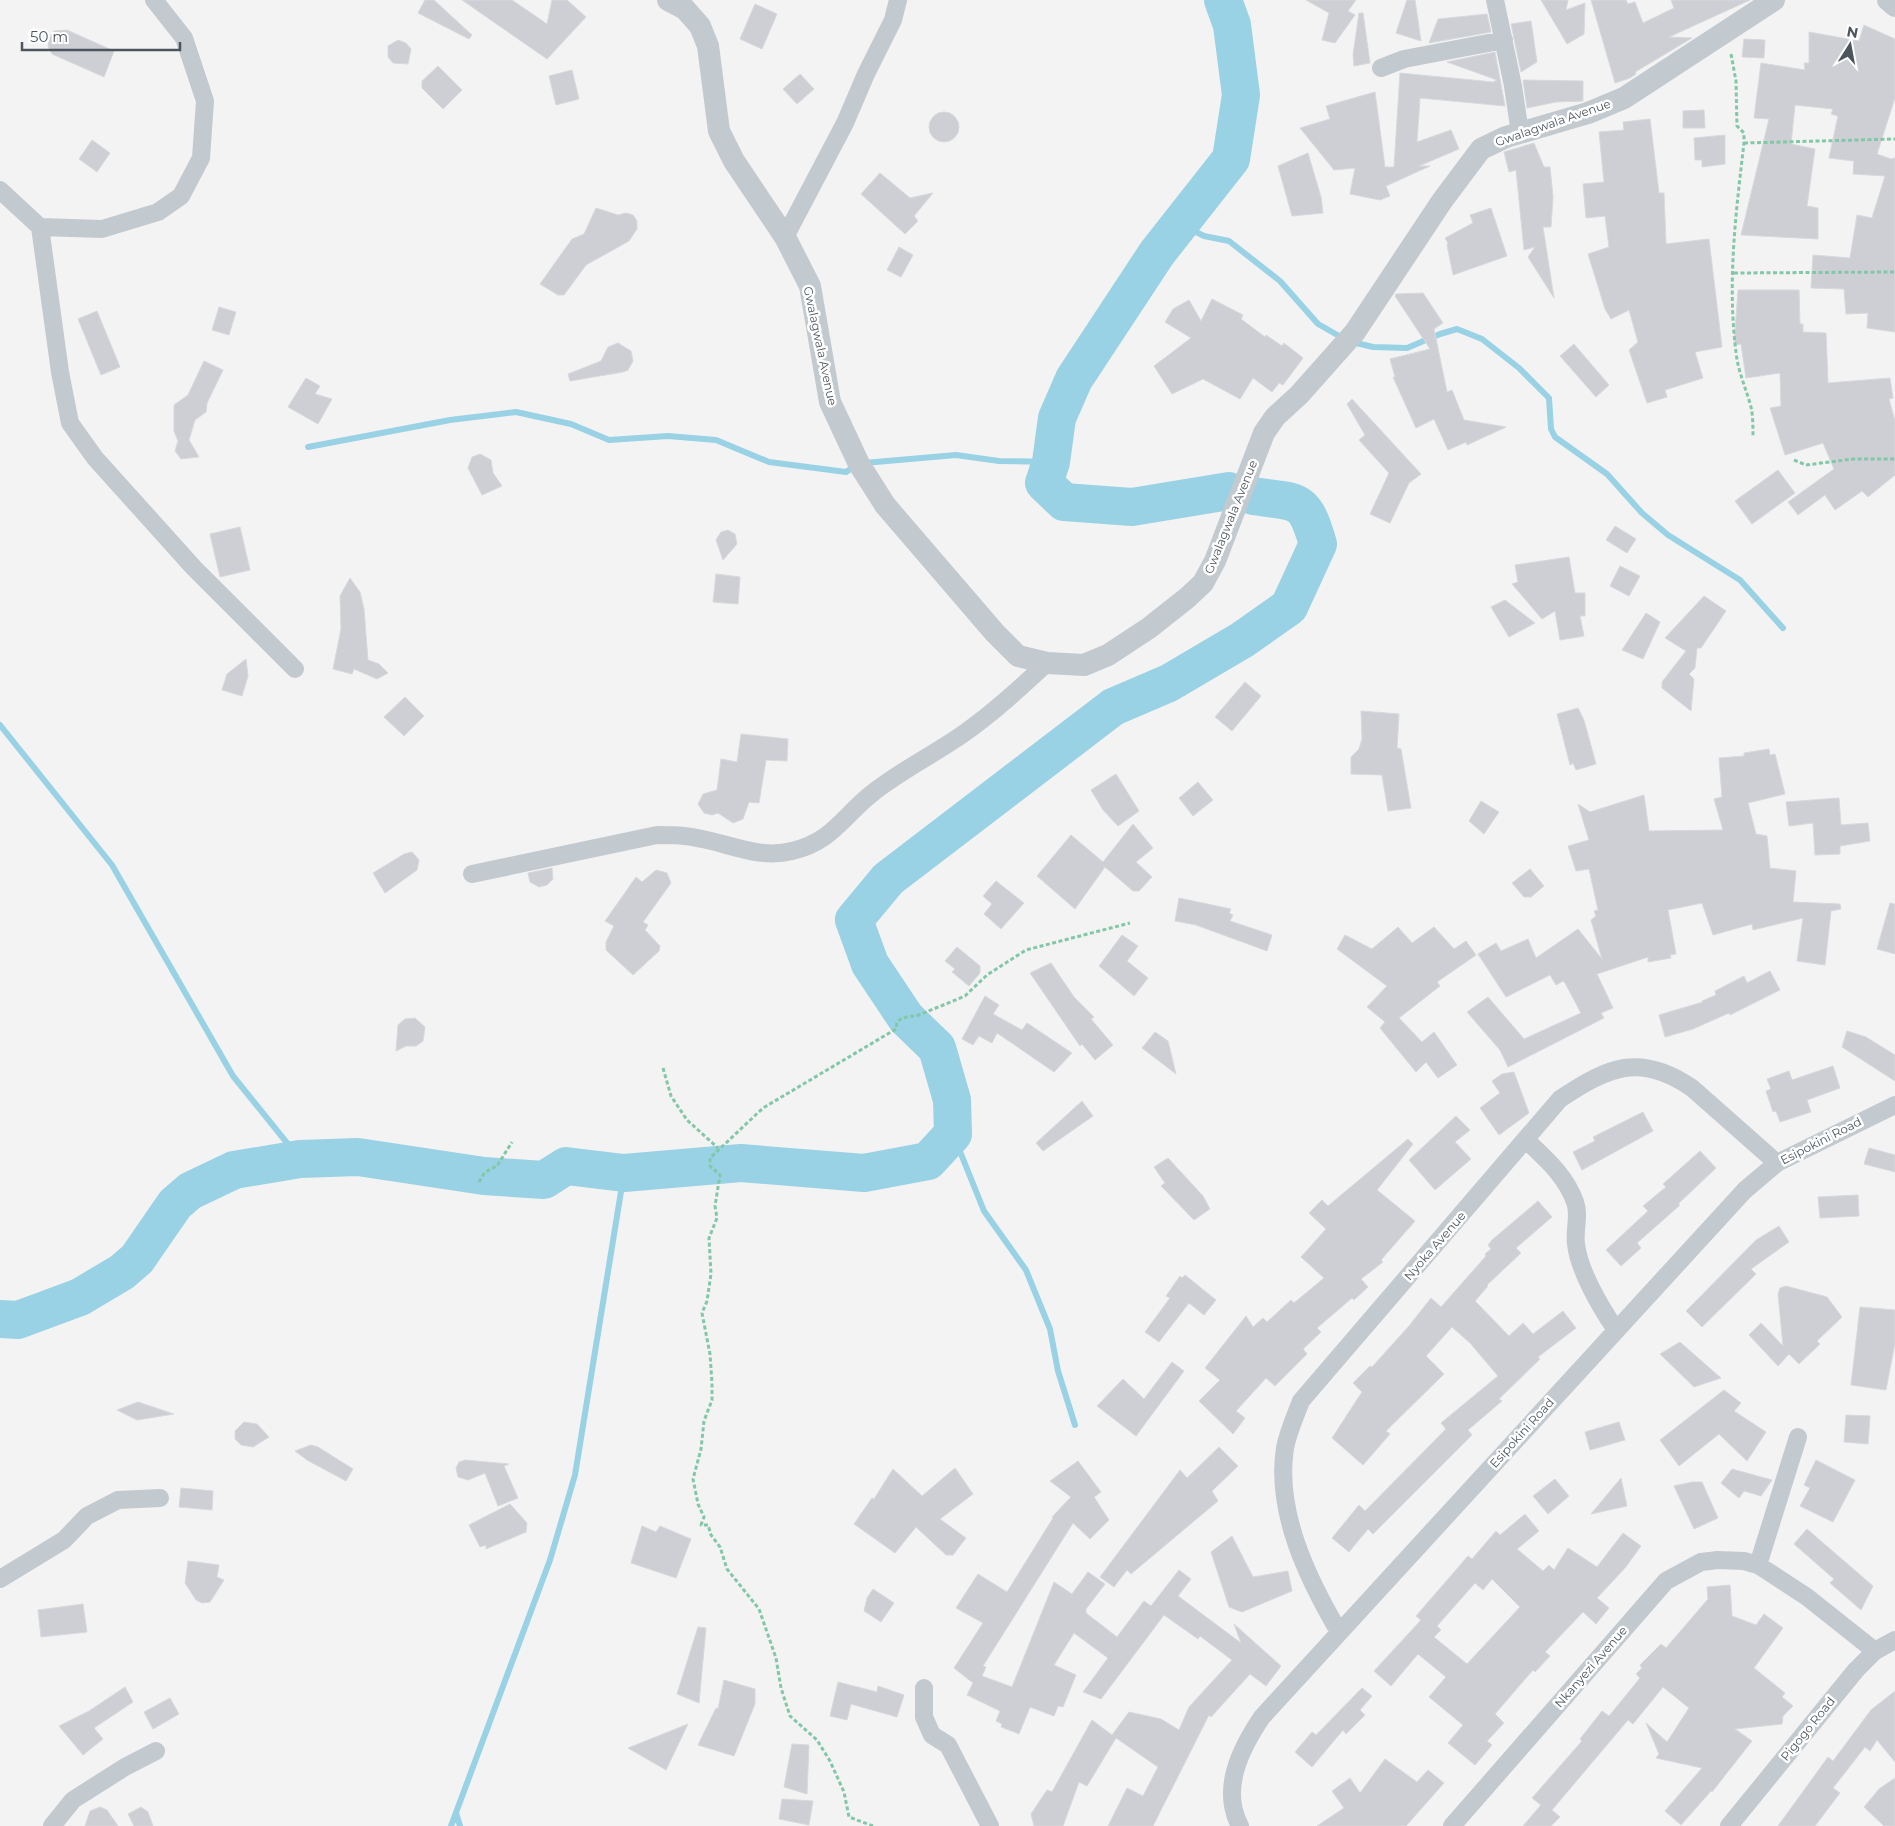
<svg xmlns="http://www.w3.org/2000/svg" width="1895" height="1826" viewBox="0 0 1895 1826" font-family="Montserrat,sans-serif">
  <style>
    .lines { fill: none; stroke-linecap: round; stroke-linejoin: round }
    .stream { stroke: #99d2e4; stroke-width: 6 }
    .river { stroke: #99d2e4; stroke-width: 38 }
    .building { fill: #cdcfd4; stroke: #d7d9dd; fill-rule: evenodd }
    .path { stroke: #82c7a7; stroke-width: 3; stroke-dasharray: 4 2.5; stroke-linecap: butt }
    .minor { stroke: #c2c9cf; stroke-width: 18 }
    .tertiary { stroke: #c2c9cf; stroke-width: 22 }
    .labels { text-anchor: middle; stroke-width: 5; stroke-linejoin: round; paint-order: stroke }
    .street-label { font-size: 12px; fill: #4c555e; stroke: #fff }
  </style>
  <rect width="100%" height="100%" fill="#f4f3f3"/>
  <g class="lines">
    <path class="stream" d="M1180,224l24,12 25,5 51,40 38,43 30,17 25,6 34,1 33,-14 17,-5 25,10 37,29 30,30 2,31 4,8 52,37 35,39 26,22 72,45 43,48
      M308,447l142,-27 66,-8 55,12 38,16 59,-4 48,4 53,22 77,10 9,-6
      M864,463l92,-8 43,6 52,1
      M0,725l112,140 121,211 67,83
      M953,1134l31,77 42,59 24,59 8,42 17,54
      M456,1813l4,13
      M451,1826l99,-266 25,-85 49,-302"/>
    <path class="river" d="M1223,0l9,25 9,70 -10,64 -74,94 -83,126 -17,39 -6,44 -7,21 20,19 68,5 97,-16
      M0,1319l18,1 62,-23 42,-25 15,-13 38,-55 15,-13 44,-21 66,-11 58,-2 126,19 60,4 22,-14 58,7 117,-10 123,10 64,-12 25,-27 -1,-34 -15,-52 -31,-30 -36,-54 -16,-44 34,-41 225,-172 56,-24 73,-43 47,-33 29,-63c-14,-48 -19,-41 -65,-48"/>
  </g>
  <path class="building" d="M425,0h9l38,35 -3,4 -51,-26z
    M462,0h50l35,24 5,-24h15l19,17 -39,42z
    M1306,0h50l-8,11 7,4 -20,28 -13,-3 7,-27z
    M1407,0h8l6,41 -25,-8z
    M1541,0h27l-2,10 19,-7 -1,31 -17,10z
    M1591,0h35l2,4 7,-2 8,21 31,-15 -3,-8h79l-81,37 23,1 -57,34 1,2 -6,4 -15,5z
    M755,4l22,10 -15,35 -22,-10z
    M1359,13h4l7,50 -16,3 -1,-11z
    M1487,14l4,18 -62,11 9,-24z
    M1531,21l6,41 -16,10 -10,-48z
    M1864,25l31,14v59l-18,56 14,5 4,-1v174l-28,-4 1,-15 -22,1 -2,-25 -33,-1 2,-33 37,3 7,-43 15,3 13,-42 -32,-2 1,-13 -25,-3 9,-42 -7,-2 2,-5 -38,-4 -4,39 24,5 -8,57 11,2v31l-77,-4 28,-116 -15,-1 7,-55 44,7 -1,-7h5v-31l50,9z
    M67,30l47,21 -10,26 -52,-23 -4,-8 2,-9 4,-6z
    M1744,39l21,1 -1,18 -22,-1z
    M398,40l8,3 5,6 -3,15 -15,-1 -5,-6v-11z
    M1495,52l10,54 -85,-8 -3,44 34,-12 8,19 -40,17h11l-44,20 4,10 -10,4 -30,-6 5,-26 -21,2 -34,-42 30,-9 -4,-13 49,-14 10,75h9l6,-94 93,9 4,-2 -50,-18z
    M438,66l24,24 -19,19 -21,-21v-7z
    M572,70l7,29 -23,6 -7,-29z
    M800,74l14,15 -17,15 -14,-15z
    M1523,80l60,1v20l-27,1 -29,6z
    M1704,110l1,18h-22v-17z
    M929 127a15 15 0 1 1 30 0a15 15 0 1 1-30 0Z
    M1650,119l9,74h5l2,51 43,-5 13,108 -27,5 8,26 -38,12 2,7 -20,6 -18,-53 9,-8 -9,-32 -18,9 -6,-10 -17,-55 21,-7 -4,-31 -19,2 -3,-34 21,-2 -5,-50 25,-2 -1,-8z
    M1725,135v29l-23,3v-7h-7l-1,-22z
    M92,140l18,13 -13,19 -18,-13z
    M1534,143l10,24h6l3,30 -2,30h-8l11,71 -26,-41 7,-10 -11,3 -8,-80 -7,2 -5,-20z
    M1308,153l13,44 2,16 -31,3 -14,-50z
    M880,173l30,25 23,-5 -19,23 4,5 -13,13 -44,-40z
    M596,208l22,7 8,-2 7,2 4,6v8l-8,12 -43,24 -22,30h-6l-18,-11 32,-45 12,-5z
    M1491,208l16,48 -54,19 -6,-30 1,-2 -3,-5 28,-15 -3,-8z
    M899,247l14,8 -12,22 -14,-7z
    M1738,290h61l1,34h3v8l23,1 2,50 62,-5 3,20 -4,1 6,22v54l-27,22 -6,-6 -27,19 -10,-15 -27,20 -10,-13 46,-33 -11,-26 -38,12 -15,-47 11,-2 -1,-33 -34,5 -5,-34 -7,1z
    M1423,293l20,30 -9,6 13,63 5,-2 12,30 42,7 -39,18 -1,-3 -18,8 -14,-31 -18,9 -23,-51h2l-5,-18 40,-10 -35,-53 1,-2z
    M1212,299l31,16 -2,4 24,18 1,-2 16,11 2,-3 19,15 -20,27 -4,-2 -7,9 -19,-14 -13,21 -37,-20 -31,15 -18,-28 37,-28 -26,-16 8,-13 16,-9 12,21z
    M219,307l17,5 -7,23 -17,-5z
    M97,311l23,56 -19,8 -23,-56z
    M618,343l13,8 2,10 -5,9 -5,2 -53,9 -2,-7 33,-13 7,-14z
    M1574,344l35,41 -13,12 -36,-41z
    M204,361l19,9 -16,33 -1,9 -11,8 -6,20 10,17 -18,2 -6,-8 3,-10 -4,-10v-26l14,-10z
    M306,378l14,8 -5,8 17,5 -14,25 -30,-17z
    M1352,399l69,75 -12,9 -19,40 -20,-9 19,-41 -30,-33 6,-5 -18,-31z
    M480,454l11,6 2,13 9,13 -20,9 -14,-27 4,-11z
    M1778,470l17,23 -43,31 -17,-23z
    M1615,526l21,13 -9,14 -21,-13z
    M240,527l10,43 -30,7 -10,-43z
    M728,530l7,4 2,10 -14,16 -7,-20 5,-8z
    M1569,557l6,36h10v23h-5l4,20 -24,4 -5,-29 -13,8 -30,-35 6,-2 -3,-17z
    M1620,566l20,10 -11,20 -19,-10z
    M716,574l24,3 -2,27 -25,-2z
    M350,578l10,14 4,17 4,51 11,4 9,9 -11,6 -23,-10 -2,5 -19,-5 8,-40 -1,-33z
    M1704,596l22,15 -25,37h-4l-2,20 -6,6 5,5 -3,32 -29,-23v-6l24,-31 -21,-13z
    M1505,600l30,23 -26,14 -18,-30z
    M1646,613l14,9 -17,37 -21,-9z
    M246,659l2,17 -6,20 -20,-6 5,-16z
    M1245,682l16,14 -29,35 -17,-14z
    M405,697l19,19 -20,20 -20,-19z
    M1578,708l6,12 12,44 -20,6 -3,-7 -3,2 -13,-51z
    M1361,711l38,3 -2,34 4,1 10,59 -23,3 -6,-36 -31,-1v-17l8,-8 3,-10z
    M741,734l47,5 -1,22 -21,-1 -7,43 -10,-1 -6,17 -10,4 -15,-10 -6,2 -8,-2 -6,-9 5,-10 14,-4 4,-31 16,3z
    M1769,749l1,6 5,-1 10,40 -37,9 8,31 11,2 3,32 26,3 -3,31 47,2 1,5 -10,2 -6,54 -28,-4 6,-43 -50,12 -1,-6 -39,11 -11,-32 -34,7 8,44 -6,1 1,3 -23,4v-5l-51,17 16,34 -12,5 3,5 -96,49 -8,-17 -33,-38 21,-15 36,42 57,-26 -16,-30 -2,-2 -7,4 -6,-10 -44,22 -28,-43 18,-11 5,8 27,-12 8,19 42,-29 24,30 -11,-39 5,-4 -2,-5 4,-1 -9,-41 -13,2 -8,-25 21,-6 -11,-36 12,8 54,-17 5,36 74,-1 -9,-31 8,-2 -3,-39 25,-2v-3z
    M1116,774l23,37 -21,15 -15,-16 -12,-20z
    M1198,782l15,18 -20,16 -14,-18z
    M1839,798l2,27 27,-2 2,18 -30,5v8l-25,1 -2,-32 -24,3 -3,-24z
    M1481,801l18,11 -15,22 -15,-13z
    M1133,824l20,24 -17,14 16,15 -13,14h-6l-28,-24 -30,42 -38,-33 34,-41 32,27z
    M412,852l7,8 -2,10 -32,23 -12,-20 31,-19z
    M552,868l1,11 -6,6 -8,2 -9,-5 -2,-9z
    M1530,869l14,17 -13,11h-7l-12,-14z
    M656,870l11,3 4,10 -28,39 5,3 -3,5 15,16 -1,5 -26,24 -27,-25v-8l8,-16 -9,-5 31,-44 6,5z
    M996,881l28,22 -23,26 -17,-15 8,-10 -9,-8z
    M1179,898l52,11 -2,4 4,2 -3,6 42,14 -5,16 -71,-26 -21,-4z
    M1890,903l5,1v50l-18,-5z
    M1398,927l14,16 22,-16 20,22 12,-8 10,14 -39,27 3,4 -41,32 23,24 12,-10 23,33 -19,13 -12,-16 -10,10 -36,-44 5,-6 -18,-15 20,-21 -50,-37 8,-14 27,14z
    M1122,935l16,11 -11,15 21,17 -14,18 -35,-30z
    M957,947l23,19v7l-11,13 -17,-14 3,-3 -10,-8z
    M1051,963l23,34 20,20 -3,2 22,26 -18,15 -13,-16 -2,2 -50,-73z
    M1770,971l10,19 -50,25 -1,-2 -36,16 -28,8 -6,-22 44,-13 -1,-1 14,-6 -1,-4 29,-15 3,7z
    M985,996l14,9 -6,9 29,16 5,-7 45,30 -18,19 -57,-39 -5,10 -13,-7 -6,9 -11,-6z
    M415,1018l10,9 -2,14 -7,5h-10l-10,5 2,-26 7,-6z
    M1847,1031l19,6 29,18v26l-53,-34z
    M1155,1032l13,9 8,33 -34,-26z
    M1833,1066l7,22 -33,12 4,12 -31,10 -4,-11 -3,1 -7,-21 5,-2 -4,-10 22,-8 3,9z
    M1514,1072l15,41 -30,22 -19,-27 20,-15 -8,-12 10,-7z
    M1082,1101l11,15 -50,35 -7,-8z
    M1643,1112l10,19 -71,39 -9,-18 22,-11 -2,-4z
    M1456,1116l14,14 -15,12 16,17 -36,31 -26,-30z
    M1408,1139l5,5 -36,46 38,31 -34,39 2,2 -22,17 7,8 -14,13 -2,-2 -35,30 4,4 -18,17 4,5 -32,32 -9,-8 -30,33 9,7 -12,16 -34,-33 21,-21 -15,-12 41,-52 7,11 10,-9 4,4 24,-22 3,3 30,-25 -23,-21 25,-28 -17,-16 13,-13 6,6z
    M1869,1148l26,7v17l-31,-8z
    M1700,1151l16,17 -38,36 2,1 -43,38 4,5 -20,18 -15,-16 42,-39 -5,-5 23,-19 -3,-3z
    M1168,1158l35,38 7,13 -16,11 -33,-34 4,-3 -11,-16z
    M1858,1195l1,21 -39,2 -2,-21z
    M1538,1201l14,16 -36,31 5,5 -34,32 1,1 -13,15 34,35 14,-13 10,11 30,-23 13,17 -38,29 2,2 -41,40 3,2 -34,29 4,5 -99,99 -5,-5 -19,23 -17,-14 27,-33 6,6 81,-82 -5,-6 57,-47 -28,-33 -18,-16 -26,29 18,18 -58,57 4,3 -27,31 -31,-27 30,-46 -9,-9 17,-17 2,1 37,-41 22,-28 10,9 45,-51 -1,-2 6,-5 -3,-4 4,-5z
    M1779,1226l10,16 -38,27 5,5 -54,53 -16,-16 70,-71z
    M1185,1275l31,25 -12,15 -15,-12 -30,39 -14,-10 25,-34 -4,-2 14,-20 2,2z
    M1786,1286l41,11 15,20 -25,24 3,3 -21,20 -10,-10 -11,12 -29,-31 12,-12 22,23 -5,-52 2,-6z
    M1860,1307l35,3v33l-9,47 -35,-5z
    M1680,1342l41,36 -27,9 -34,-33z
    M1172,1362l12,9 -48,65 -39,-30 26,-27 21,20z
    M1724,1390l17,13 -7,8 32,21 -19,29 -28,-27 -40,32 -19,-26z
    M138,1402l36,12 -37,6 -20,-10z
    M1846,1415l24,1 -2,28 -24,-2z
    M244,1422l13,2 12,13 -16,10 -12,-2 -6,-6v-8z
    M1619,1422l6,18 -35,10 -5,-18z
    M311,1445l7,2 35,22 -7,12 -39,-21 -12,-9z
    M1219,1447l19,19 -26,25 6,10 -87,73 -4,-4 -13,17 -14,-10 80,-107 7,8z
    M465,1460l44,4 -5,2 14,32 -20,8 -13,-33 -17,7 -10,-3 -2,-9 3,-6z
    M1816,1460l39,20 -22,42 -33,-16 10,-18 -6,-3z
    M1078,1461l23,31 -7,5 15,23 -19,19 -17,-16 -90,143 3,1 -4,9 30,11 42,-105 18,12 16,-22 17,12 -19,25v4l31,24 27,-36 7,5 28,-36 12,9 -13,17 63,47 -7,-19 47,42 -15,20 -16,-12 -39,43 -2,-2 -56,111h-45l19,-38 16,8 15,-29 -42,-29 -29,48 -8,-4 -16,44h-29l-3,-12 16,-24 5,2 40,-72 20,15 17,-23 32,7 18,11 10,-23 43,-47 -32,-24 -2,3 -34,-24 -63,84 -18,-7 25,-34 -34,-25 -20,32 22,10 -13,32 -5,-1 -4,10 -24,-9 -11,27 -18,-7 1,-3 -6,-3 4,-10 -33,-16 6,-12 -19,-15 29,-45 -27,-15 22,-34 29,18 46,-74 -1,-1 19,-20 -21,-16z
    M955,1468l18,26 -33,25 26,19 -13,17h-7l-30,-28 -21,26 -41,-29 18,-26 2,1 19,-30 29,27z
    M1732,1469l40,11 -11,16 -17,-5 -5,7 -18,-15z
    M1621,1478l6,28 -36,8z
    M1555,1479l14,17 -21,18 -15,-18z
    M1692,1482h10l16,36 -24,11 -20,-43z
    M181,1488l32,3 -1,19 -33,-3z
    M510,1504l17,19 -1,9 -40,17v-4l-6,2 -11,-22z
    M1525,1514l14,17 -22,18 26,22 6,-6 5,5 14,-22 29,19 26,-34 18,13 -16,22 -28,30 12,10 -13,16 -13,-12 -38,40 5,4 -15,16 -2,-2 -38,44 9,9 -17,18 5,4 -17,20 -27,-22 15,-18 -34,-28 17,-20 -28,-23 -27,32 -17,-15 47,-51 -5,-4 52,-60 4,3 24,-28 4,4zM1492,1579l28,28 -53,57 -33,-27 7,-7 -4,-4 38,-43 8,7z
    M642,1526l14,6 4,-6 31,13 -15,39 -45,-15z
    M1807,1529l66,57 -12,24 -31,-27 4,-4 -40,-35z
    M1232,1536l21,41 35,-6 4,20 -50,21 -13,-5 -18,-55z
    M188,1561l31,4 -2,12 7,3 -14,22 -8,1 -6,-3 -11,-17z
    M1730,1585l2,31 24,9 8,-11 19,14 -29,40 31,25 -3,4 11,9 -10,10 -1,8 -47,5 17,12 -40,51 -1,-1 -30,34 -16,-14 37,-43 -46,-10 3,-4 -13,-31 21,19 22,-34 -26,-21 -30,37 -5,-4 -76,90 8,7 -9,9h-28l18,-21 -9,-7 50,-57 -2,-2 22,-28 7,5 31,-38 -4,-4 6,-6 -2,-3 21,-21 5,4 42,-49 -1,-12z
    M873,1589l21,14 -13,19 -17,-11 3,-13z
    M83,1604l4,28 -46,5 -3,-27z
    M698,1627l8,1 -7,75 -22,-9z
    M724,1680l31,9v15l-21,52 -36,-11 18,-37 2,1z
    M838,1682l39,10 1,-6 26,9 -7,22 -46,-13 -4,16 -17,-4z
    M125,1687l8,15 -39,26 9,11 -20,16 -24,-29 30,-15z
    M1362,1688l10,8 -12,14 5,5 -19,19 -3,-4 -31,37 -17,-15 17,-20 4,3z
    M1895,1691v71l-18,-22 -7,11 -5,-4 -32,41 7,5 -25,33h-37l50,-69 5,4 38,-51z
    M170,1698l9,16 -26,15 -9,-17z
    M688,1724l-22,46 -38,-22z
    M792,1744l17,1 -2,49 -23,-7z
    M1385,1759l32,23 11,-12 16,13 -38,43h-89l27,-18 -12,-17 18,-13 10,15z
    M1895,1778v48h-11l-20,-19 15,-18z
    M782,1799l31,2 -4,24 -30,-6z
    M100,1807l7,3 11,16h-33l5,-15z
    M141,1807l7,5 5,14h-19l-6,-12z"/>
  <g class="lines">
    <path class="path" d="M1731,54l5,27 1,45 7,7v10c-8,68 -17,140 -8,209 2,20 10,36 15,55 2,9 2,20 2,30
      M1744,143l151,-4
      M1734,273l161,-1
      M1794,460l12,5 47,-6h42
      M663,1068l8,28 16,24 31,28
      M479,1182l6,-10 12,-6 15,-24
      M873,1826l-24,-9 -5,-25 -14,-31 -13,-21 -27,-24 -9,-28 -5,-30 -17,-49 -32,-40 -7,-22 -9,-12 -3,-10h-7l3,-8 -6,-13 -5,-25 8,-30 3,-28 8,-21v-17l-2,-29 -8,-41 5,-12 4,-27 -2,-36 8,-20 -2,-12 5,-31 -10,-9v-8l53,-50 133,-79 1,-7 5,-4 17,-3 46,-19 22,-21 39,-25 104,-27"/>
    <path class="minor" d="M1495,0l18,86 7,47
      M1381,68l23,-9 100,-19
      M0,190l40,37 20,145 10,51 25,35 99,110 101,101
      M40,227l62,2 56,-17 23,-16 20,-38 4,-57 -21,-63 -30,-38
      M785,237l60,-114 21,-49 27,-54 5,-20
      M472,874l185,-39c16,0 30,0 45,4 31,6 58,20 90,12 39,-9 50,-33 78,-56 28,-23 63,-40 93,-61 30,-21 57,-46 84,-71
      M1526,1140c20,19 40,36 49,62 5,13 -1,28 1,42 3,27 25,64 40,86
      M1758,1565l40,-128
      M0,1579l64,-39 23,-24 31,-16 42,-2
      M1339,1632c-31,-53 -64,-120 -54,-184 3,-16 10,-31 16,-47l259,-302c48,-32 80,-47 132,-11l85,75
      M924,1688v29l8,18 16,10 42,81
      M52,1826l21,-26 52,-33 31,-16
      M1240,1826c-20,-37 1,-78 22,-109l483,-527 32,-27 118,-58
      M1452,1826l214,-245 35,-19 17,-2 26,1 14,4 49,32 68,54
      M1729,1826l127,-156 19,-19 20,-11"/>
    <path class="tertiary" d="M668,0l17,9 15,17 8,20 11,85 15,30 51,76 25,49 20,116 29,62 26,41 110,128 23,23 29,7 37,2 24,-10 41,-27 38,-30 16,-15 12,-22 49,-128 11,-16 24,-22 56,-63 87,-131 39,-52 25,-12 82,-24 36,-15 150,-98
      M1888,0l7,6"/>
  </g>
  <g class="labels">
    <g class="street-label">
      <text transform="translate(1553 123) rotate(-19)" y="4">Gwalagwala Avenue</text>
      <text transform="translate(820 346) rotate(78)" y="4">Gwalagwala Avenue</text>
      <text transform="translate(1231 517) rotate(-68)" y="4">Gwalagwala Avenue</text>
      <text transform="translate(1821 1141) rotate(-27)" y="4">Esipokini Road</text>
      <text transform="translate(1435 1246) rotate(-49)" y="4">Nyoka Avenue</text>
      <text transform="translate(1522 1433) rotate(-48)" y="4">Esipokini Road</text>
      <text transform="translate(1591 1667) rotate(-49)" y="4">Nkanyezi Avenue</text>
      <text transform="translate(1808 1729) rotate(-51)" y="4">Pigogo Road</text>
    </g>
  </g>
  <g transform="translate(1850 45) rotate(11)" stroke="#ffffff" stroke-width="4" paint-order="stroke">
  <path d="M0-4L9 19L0 12L-9 19Z" fill="#4c555e"/>
  <text y="-8" font-size="14" font-weight="bold" text-anchor="middle" fill="#4c555e">N</text>
  </g>
  <path d="M22 42v8h158v-8" fill="none" stroke="#4c555e" stroke-width="2.5"/>
  <text x="30" y="42" font-size="15" fill="#4c555e" stroke="#ffffff" stroke-width="4" paint-order="stroke">50 m</text>
</svg>
